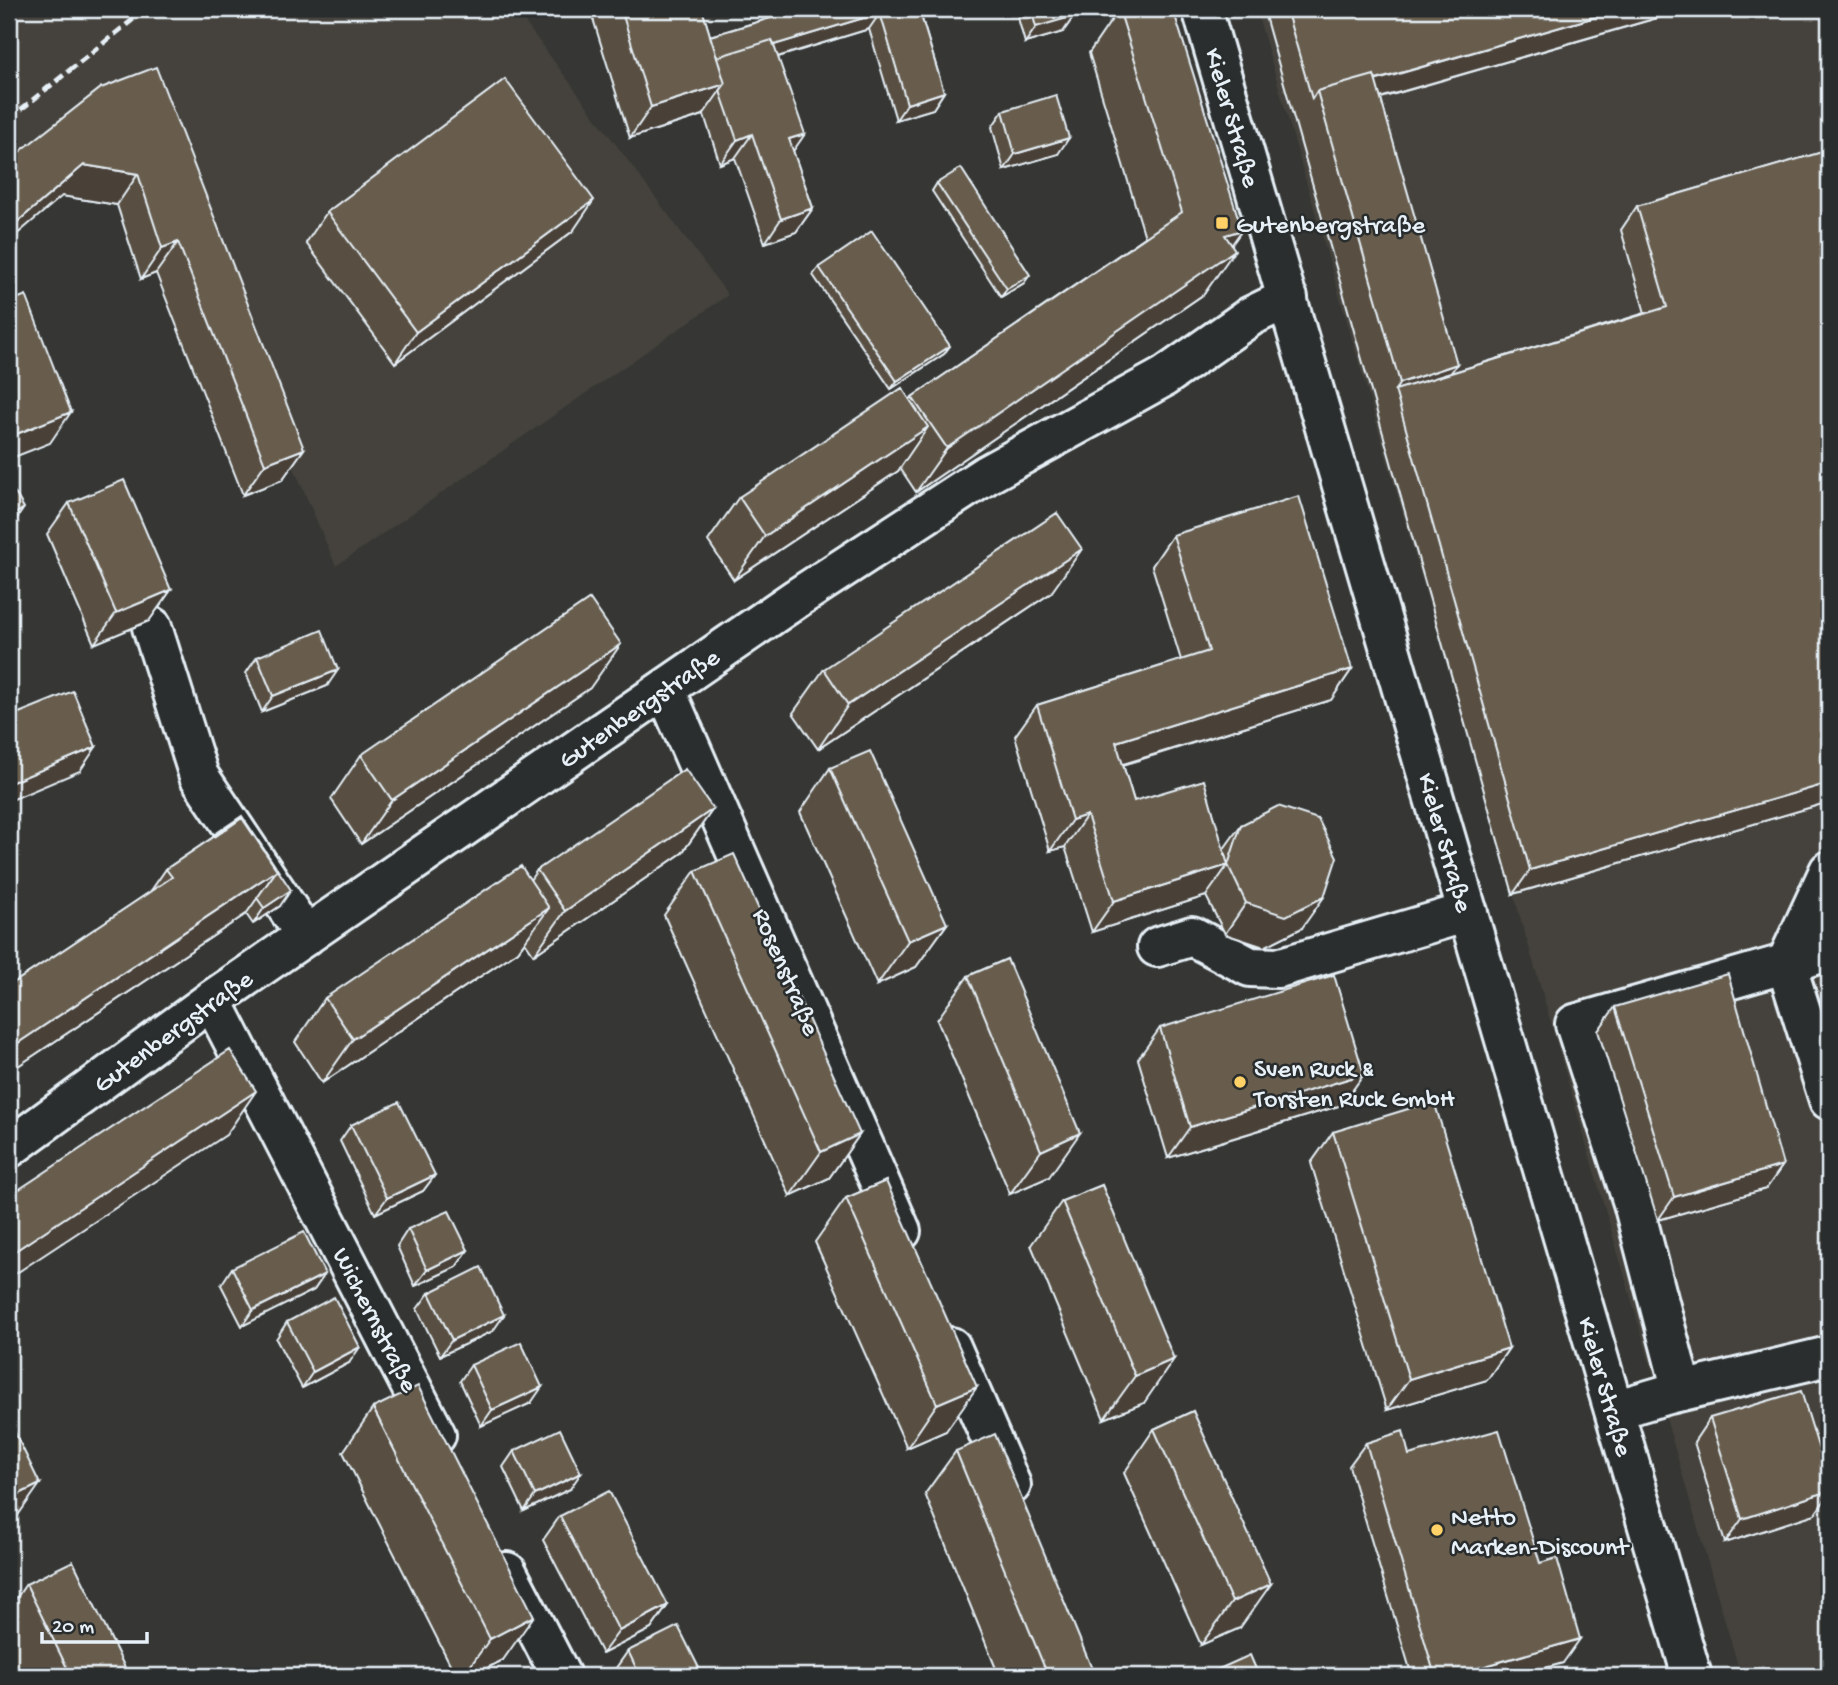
<svg xmlns="http://www.w3.org/2000/svg" width="1838" height="1685" viewBox="0 0 1838 1685" font-family="'Gochi Hand',sans-serif">
  <style>
    .built { fill: #45423c }
    .lines { fill: none; stroke-linecap: round; stroke-linejoin: round }
    .minor-casing { stroke: #e8f1f8; stroke-width: 44 }
    .minor { stroke: #2a2d2e; stroke-width: 38 }
    .rail { stroke: #e8f1f8; stroke-width: 5; stroke-dasharray: 10 5; stroke-linecap: butt }
    .wall { fill: #595043; stroke: #e8f1f8; stroke-width: 2 }
    .shaded-wall { fill: #484137; stroke: #e8f1f8; stroke-width: 2 }
    .building { fill: #675d4e; stroke: #e8f1f8; stroke-width: 2 }
    .poi-dot { fill: #ffd166; stroke: #2a2d2e; stroke-width: 2.5 }
    .labels { text-anchor: middle; stroke-width: 5; stroke-linejoin: round; paint-order: stroke }
    .street-label { font-size: 26px; fill: #e8f1f8; stroke: #2a2d2e }
    .poi-label { font-size: 26px; fill: #e8f1f8; stroke: #2a2d2e; text-anchor: start }
  </style>
  <rect width="100%" height="100%" fill="#363734"/>
  <filter id="ink" filterUnits="userSpaceOnUse"><feTurbulence type="fractalNoise" baseFrequency=".0143" numOctaves="2"/><feDisplacementMap in="SourceGraphic" scale="14" xChannelSelector="R" yChannelSelector="G"/><feConvolveMatrix kernelMatrix="1 2 1 2 8 2 1 2 1" color-interpolation-filters="sRGB"/></filter>
  <g filter="url(#ink)">
    <path class="built" d="M9,9h506l213,286 -392,271 -209,-489 -118,92z
      M1256,9h573v1667h-88z"/>
    <g class="lines">
      <g class="minor-casing">
        <path id="minor" d="M1202,9l490,1667
          M152,627l47,149 107,160
          M665,689l236,542
          M1829,871l-43,93 43,136
          M1157,947l35,-11 58,31 28,1 190,-56
          M212,1000l224,435
          M9,1148l203,-148 585,-402 189,-123 178,-98 87,-61 37,-18
          M951,1347l60,138
          M1682,1391l-49,-188 -58,-179 254,-73
          M1614,1410l55,-16 160,-38
          M507,1572l54,104"/>
      </g>
      <use href="#minor" class="minor"/>
      <path class="rail" d="M107,12l4,-3
        M9,119l137,-110"/>
    </g>
    <path class="wall" d="M590,9h112l8,27 91,-27h118l25,83 -11,17 -37,11 -27,-91 -91,28 15,94 20,57 -17,24 -31,11 -30,-85 -15,6 -16,-49 -74,23z
      M1025,9h78l-31,10 -9,13 -38,11 -7,-25z
      M1119,9l123,221 -11,15 -27,49 -288,198 -16,-24 -2,3 -164,109 -26,-39 31,-44 171,-97 2,-3 233,-160 -56,-184z
      M1263,9h425l-307,89 70,275 194,-60 -24,-83 16,-24 192,-56v652l-316,92z
      M101,88l203,361 -22,31 -39,15 -87,-222 -15,6 -24,-74 -55,-9z
      M1003,111l55,43 -54,16 -12,-43z
      M937,183l87,100 -23,14 -69,-106z
      M327,212l246,19 -178,132 -89,-120z
      M819,267l125,87 -53,35 -78,-114z
      M69,503l102,87 -22,31 -55,23 -47,-110z
      M1173,535l179,134 -21,31 -208,65 11,36 89,49 18,-25 61,103 -38,19 -39,-13 -19,-38 -114,36 -27,-85 -15,4 -35,-115 22,-31 144,-45 -29,-94z
      M1051,593l-233,156 -25,-36 31,-44z
      M257,657l70,29 -65,26 -16,-39z
      M590,688l-229,156 -30,-45 30,-44z
      M830,768l117,156 -31,43 -39,18 -77,-173z
      M713,809l-31,44 -148,102 -9,-13 -7,9 -196,132 -27,-41 30,-44 205,-118 7,-10z
      M215,834l65,72 -27,18 -7,-10 -237,158v-86l141,-94 16,-23 46,-31z
      M695,871l165,263 -31,44 -39,18 -126,-281z
      M1007,959l42,218 -39,17 -73,-174 31,-44z
      M1615,1007l168,158 -17,24 -108,31 -60,-189z
      M1160,1028l204,46 -22,31 -174,53 -30,-99z
      M351,1125l84,50 -12,16 -48,23 -35,-73z
      M1333,1132l176,216 -22,32 -100,30 -76,-247z
      M886,1181l60,250 -39,17 -92,-206 31,-44z
      M1102,1185l42,218 -40,16 -73,-174 31,-44z
      M408,1229l60,21 -12,17 -41,19 -18,-40z
      M232,1268l93,6 -11,16 -72,36 -21,-41z
      M429,1293l64,38 -53,25 -23,-47z
      M287,1322l62,41 -47,25 -26,-49z
      M471,1365l60,38 -50,23 -21,-45z
      M373,1408l130,252 -32,16h-15l-113,-224z
      M1193,1411l47,217 -39,17 -77,-172 30,-44z
      M1710,1418l119,64v12l-14,20 -90,29 -31,-101z
      M1366,1443l43,12 131,108 23,100 -47,13h-104l-63,-210z
      M514,1451l56,38 -46,22 -21,-44z
      M956,1451l139,225h-96l-74,-182z
      M560,1516l108,89 -17,24 -49,25 -59,-114z
      M26,1584l103,92h-111l-9,-20v-47z
      M628,1651l75,25h-91l-1,-1z"/>
    <path class="shaded-wall" d="M1070,9h33l-31,10 -9,13 -38,11 11,-16z
      M1623,9h65l-364,105 -5,-17z
      M880,13l-11,16 -154,47 -4,-12z
      M725,84l-22,31 -73,23 21,-31z
      M944,92l-11,17 -37,11 11,-16z
      M752,134l-17,24 -15,6 17,-24z
      M805,134l-16,23v-18z
      M1069,138l-11,16 -54,16 11,-16z
      M84,165l54,9 -21,31 -55,-9 -53,45v-12z
      M594,200l-21,31 -178,132 21,-31z
      M813,208l-17,24 -31,11 16,-24z
      M1242,230l-21,30 14,-10 -31,44 -288,198 31,-44 278,-213z
      M178,242l-22,31 -15,6 21,-31z
      M1030,275l-6,8 -23,14 6,-8z
      M950,346l-6,8 -53,35 6,-8z
      M1457,364l-22,31 -40,-5 5,-7z
      M71,412l-21,31 -41,16v-22z
      M928,427l-30,44 -164,109 31,-44z
      M304,449l-22,31 -39,15 22,-31z
      M24,508l-15,22v-12z
      M1082,549l-31,44 -233,156 30,-44z
      M171,590l-22,31 -55,23 22,-31z
      M621,644l-31,44 -229,156 31,-44z
      M1352,669l-21,31 -237,73 22,-31z
      M338,670l-11,16 -65,26 11,-16z
      M96,747l-16,24 -71,30v-16l1,-2z
      M1829,783v19l-316,92 17,-24z
      M713,809l-31,44 -148,102 31,-44z
      M1087,815l-22,32 -15,4 22,-31z
      M1228,865l-22,31 -114,36 22,-31z
      M277,870l-31,44 -237,158v-23z
      M291,890l-11,16 -27,18 11,-16z
      M1324,897l-22,31 -38,19 -39,-13 21,-31z
      M549,908l-31,43 -196,132 31,-44z
      M947,924l-31,43 -39,18 31,-44z
      M1364,1074l-22,31 -174,53 22,-31z
      M256,1091l-30,44 -217,143v-23z
      M1080,1133l-31,44 -39,17 31,-43z
      M860,1134l-31,44 -39,18 31,-44z
      M1783,1165l-17,24 -108,31 16,-23z
      M435,1175l-12,16 -48,23 12,-16z
      M468,1250l-12,17 -41,19 12,-16z
      M325,1274l-11,16 -72,36 11,-16z
      M504,1315l-11,16 -53,25 12,-16z
      M360,1347l-11,16 -47,25 11,-16z
      M1509,1348l-22,32 -100,30 22,-31z
      M1174,1359l-30,44 -40,16 31,-43z
      M542,1387l-11,16 -50,23 11,-16z
      M977,1387l-31,44 -39,17 30,-44z
      M581,1473l-11,16 -46,22 11,-16z
      M40,1484l-31,44v-29z
      M1829,1491v3l-14,20 -90,29 17,-24z
      M1271,1584l-31,44 -39,17 31,-43z
      M668,1605l-17,24 -49,25 17,-23z
      M534,1616l-31,44 -32,16h-8l27,-37z
      M1580,1639l-17,24 -47,13h-66z"/>
    <path class="building" d="M621,9h81l23,75 -74,23z
      M801,9h118l25,83 -37,12 -27,-91 -106,32 -2,-5 -55,17 -7,-21z
      M1031,9h41l2,7 -38,11z
      M1119,9h54l69,221 -17,5 10,15 -288,198 -35,-51 270,-185z
      M1286,9h337l-247,71 -2,-5 -57,16 -5,8z
      M772,40l33,94 -16,5 24,69 -32,11 -29,-85 -15,6 -17,-49 5,-7 -8,-27z
      M156,67l148,382 -39,15 -87,-222 -16,6 -24,-74 -54,-9 -75,64v-69l92,-72z
      M1374,75l83,289 -57,19 -83,-292z
      M505,79l89,121 -178,132 -89,-120z
      M1056,95l13,43 -54,16 -12,-43z
      M1829,150v633l-299,87 -135,-480 272,-83 -30,-101z
      M961,168l69,107 -23,14 -70,-106z
      M872,231l78,115 -53,35 -78,-114z
      M26,295l45,117 -62,25v-135z
      M902,388l26,39 -163,109 -26,-39z
      M124,480l47,110 -55,23 -47,-110z
      M9,483l15,25 -15,10z
      M1299,496l53,173 -236,73 18,59 70,-21 24,85 13,-40 37,-19 40,13 19,38 -13,40 -38,19 -40,-13 -18,-38 -114,36 -27,-86 -15,5 -35,-115 172,-54 -36,-116z
      M1057,513l25,36 -234,156 -24,-36z
      M590,599l31,45 -229,156 -31,-45z
      M322,630l16,40 -65,26 -16,-39z
      M73,691l23,56 -86,36 -1,-2v-64z
      M870,751l77,173 -39,17 -78,-173z
      M685,769l28,40 -148,102 -28,-41z
      M242,816l49,74 -27,18 -7,-10 20,-28 -35,-52 -26,18 -1,-2z
      M242,818l35,52 -268,179v-63l163,-109 -6,-8z
      M734,854l126,280 -39,18 -126,-281z
      M521,866l28,42 -196,131 -28,-41z
      M1007,959l73,174 -39,18 -73,-175z
      M1728,974l55,191 -109,32 -59,-190z
      M1334,975l30,99 -174,53 -30,-99z
      M230,1050l26,41 -247,164v-59z
      M1434,1101l75,247 -100,31 -76,-247z
      M399,1102l36,73 -48,23 -36,-73z
      M886,1181l91,206 -40,17 -91,-206z
      M1102,1185l72,174 -39,17 -73,-175z
      M449,1211l19,39 -41,20 -19,-41z
      M304,1232l21,42 -72,36 -21,-42z
      M481,1267l23,48 -52,25 -23,-47z
      M334,1297l26,50 -47,25 -26,-50z
      M521,1342l21,45 -50,23 -21,-45z
      M418,1386l116,230 -44,23 -117,-231z
      M1801,1391l28,91v9l-87,28 -32,-101z
      M1193,1411l78,173 -39,18 -78,-173z
      M9,1420l31,64 -31,15z
      M560,1429l21,44 -46,22 -21,-44z
      M1499,1430l41,133 17,-5 23,81 -130,37h-15l-69,-233 37,-12 6,24z
      M995,1434l100,242h-47l-92,-225z
      M609,1491l59,114 -49,26 -59,-115z
      M73,1561l56,115h-58l-45,-92z
      M678,1626l25,50h-63l-12,-25z
      M1250,1655l9,21h-47l-2,-3z"/>
  </g>
  <g class="poi-dot">
    <rect x="1215" y="216" width="14" height="14" rx="3.5"/>
    <circle cx="1240" cy="1082" r="7"/>
    <circle cx="1437" cy="1530" r="7"/>
  </g>
  <g class="labels">
    <g class="street-label">
      <text transform="translate(1234 117) rotate(74)" y="9">Kieler Straße</text>
      <text transform="translate(638 707) rotate(-35)" y="9">Gutenbergstraße</text>
      <text transform="translate(1447 842) rotate(74)" y="9">Kieler Straße</text>
      <text transform="translate(788 971) rotate(67)" y="9">Rosenstraße</text>
      <text transform="translate(172 1030) rotate(-36)" y="9">Gutenbergstraße</text>
      <text transform="translate(377 1319) rotate(63)" y="9">Wichernstraße</text>
      <text transform="translate(1607 1386) rotate(74)" y="9">Kieler Straße</text>
    </g>
    <g class="poi-label">
      <text x="1236" y="232">Gutenbergstraße</text>
      <text x="1254" y="1076">Sven Ruck &amp;<tspan x="1254" dy="30">Torsten Ruck GmbH</tspan></text>
      <text x="1451" y="1524">Netto<tspan x="1451" dy="30">Marken-Discount</tspan></text>
    </g>
  </g>
  <rect width="1838" height="1685" fill="none" stroke="#2a2d2e" stroke-width="35"/>
  <rect x="18" y="18" width="1803" height="1650" fill="none" stroke="#e8f1f8" stroke-width="2.5" filter="url(#ink)"/>
  <path d="M42 1632v10h105v-10" fill="none" stroke="#e8f1f8" stroke-width="3.5"/>
  <text x="52" y="1632" font-size="21" fill="#e8f1f8" stroke="#2a2d2e" stroke-width="5" paint-order="stroke">20 m</text>
</svg>
